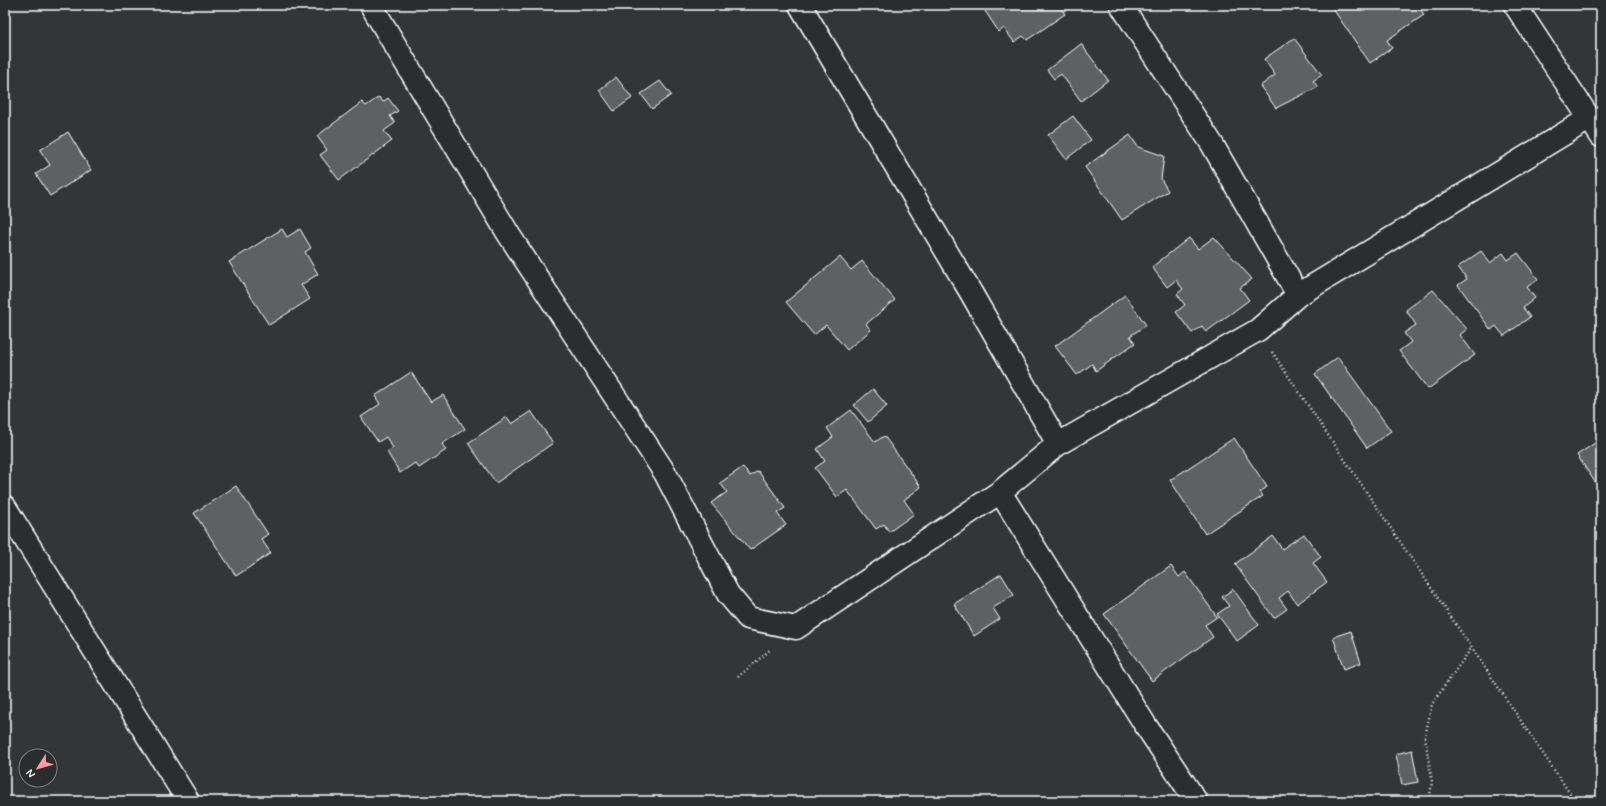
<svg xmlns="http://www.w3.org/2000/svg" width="1606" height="806" viewBox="0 0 1606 806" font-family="Mynerve,sans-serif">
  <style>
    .building { fill: #5f6162; stroke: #fff }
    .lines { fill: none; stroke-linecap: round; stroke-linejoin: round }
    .street-casing { stroke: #fff; stroke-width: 25 }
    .path { stroke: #fff; stroke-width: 2.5; stroke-dasharray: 1 3; stroke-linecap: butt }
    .street { stroke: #2a2d2e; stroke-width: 22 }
  </style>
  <rect width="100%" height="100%" fill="#333536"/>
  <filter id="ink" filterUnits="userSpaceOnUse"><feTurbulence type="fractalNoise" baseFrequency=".025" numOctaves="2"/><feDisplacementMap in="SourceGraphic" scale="8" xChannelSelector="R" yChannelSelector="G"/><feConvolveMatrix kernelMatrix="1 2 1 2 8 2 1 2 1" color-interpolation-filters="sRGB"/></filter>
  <g filter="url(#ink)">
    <path class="building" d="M981,5h78l6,9 -38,26 -4,-4 -9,6 -10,-14 -5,4z
      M1338,5h80l6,10 -37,25 5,8 -22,15 -37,-54z
      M1294,38l28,37 -9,6 5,6 -42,21 -16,-22 15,-11 -11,-16z
      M1081,44l27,36 -27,21 -20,-27 -7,5 -7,-9z
      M1601,47v17l-6,-7z
      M616,77l16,21 -18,13 -15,-21z
      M660,81l11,14 -19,14 -11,-15z
      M379,97l4,5 5,-4 10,13 -8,5 5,7 -11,8 8,10 -53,39 -19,-25 7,-5 -10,-14 45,-34 4,4z
      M1073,116l18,24 -25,19 -18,-24z
      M68,132l23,38 -41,26 -14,-22 14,-9 -10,-15z
      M1130,135l8,12 26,9 -3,23 7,12 -46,29 -37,-53z
      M282,229l5,8 13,-8 11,19 -6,4 13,22 -17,11 9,14 -41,26 -40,-63z
      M1214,237l38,42 -12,9 9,12 -43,32 -4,-6 -10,7 -16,-21 9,-7 -8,-11 6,-5 -7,-9 -9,7 -15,-20 37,-29 9,11z
      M1481,251l9,12 13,-10 5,7 10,-7 20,26 -11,8 8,11 -12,10 7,9 -26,19 -8,-10 -5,4 -33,-45 9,-6 -9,-12z
      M840,257l11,13 11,-9 33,39 -29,24 5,6 -24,20 -21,-25 -12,10 -28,-33z
      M1433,290l34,39 -7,6 15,20 -47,34 -29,-38 12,-9 -7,-9 12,-8 -10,-15z
      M1125,295l21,30 -16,11 5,7 -39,28 -4,-7 -15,11 -22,-29z
      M1338,357l53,74 -24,17 -52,-74z
      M411,372l20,30 12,-7 22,34 -23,15 4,6 -27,18 -4,-5 -15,10 -13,-21 6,-4 -7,-11 -8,5 -17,-25 19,-13 -5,-8z
      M873,389l14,17 -19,16 -14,-17z
      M851,410l24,32 9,-6 37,51 -17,13 10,14 -25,18 -5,-8 -8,5 -29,-39 -10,7 -22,-29 10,-7 -8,-12 16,-12 -6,-9z
      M531,411l22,32 -57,40 -28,-40 39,-26 5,7z
      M1234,438l33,49 -7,5 3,4 -58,38 -35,-54z
      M1601,439v52l-24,-36z
      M743,467l7,9 8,-5 27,37 -8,5 9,12 -36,25 -39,-47 16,-11 -7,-9z
      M236,486l32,48 -7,5 10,14 -35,23 -42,-63z
      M1304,534l17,23 -8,6 14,19 -30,22 -9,-13 -9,7 8,11 -13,9 -39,-54 38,-28 9,13z
      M1171,566l8,11 6,-5 32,45 -12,8 8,12 -61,44 -48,-67z
      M1001,574l13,21 -21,13 7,11 -26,17 -20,-32z
      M1233,589l26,36 -22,16 -20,-27 12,-8 -7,-9z
      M1351,631l10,32 -17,6 -11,-32z
      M1412,750l6,32 -16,3 -6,-31z"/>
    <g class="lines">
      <g class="street-casing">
        <path id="street" d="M371,5l138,230 156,238 63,121 20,24 48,10 204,-136 58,-48 200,-114 40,-35 292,-177
          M800,5l170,286 88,153
          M1121,5l91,139 86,151
          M1515,5l86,131
          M1000,492l146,234 50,75
          M5,507l183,294"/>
      </g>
      <path class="path" d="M1272,352l303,449
        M738,677l33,-28
        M1429,801l3,-19 -7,-45 7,-33 40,-57"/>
      <use href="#street" class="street"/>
    </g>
  </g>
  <rect width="1606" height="806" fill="none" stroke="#2a2d2e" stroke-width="20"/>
  <rect x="10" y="10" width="1586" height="786" fill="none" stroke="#fff" stroke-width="1.5" filter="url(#ink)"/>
  <g transform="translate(38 768) rotate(233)"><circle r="19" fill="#2a2d2e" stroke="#7f8182"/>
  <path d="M0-3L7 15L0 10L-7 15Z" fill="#ff9aa2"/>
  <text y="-6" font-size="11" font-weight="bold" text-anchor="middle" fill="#ffffff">N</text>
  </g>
</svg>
